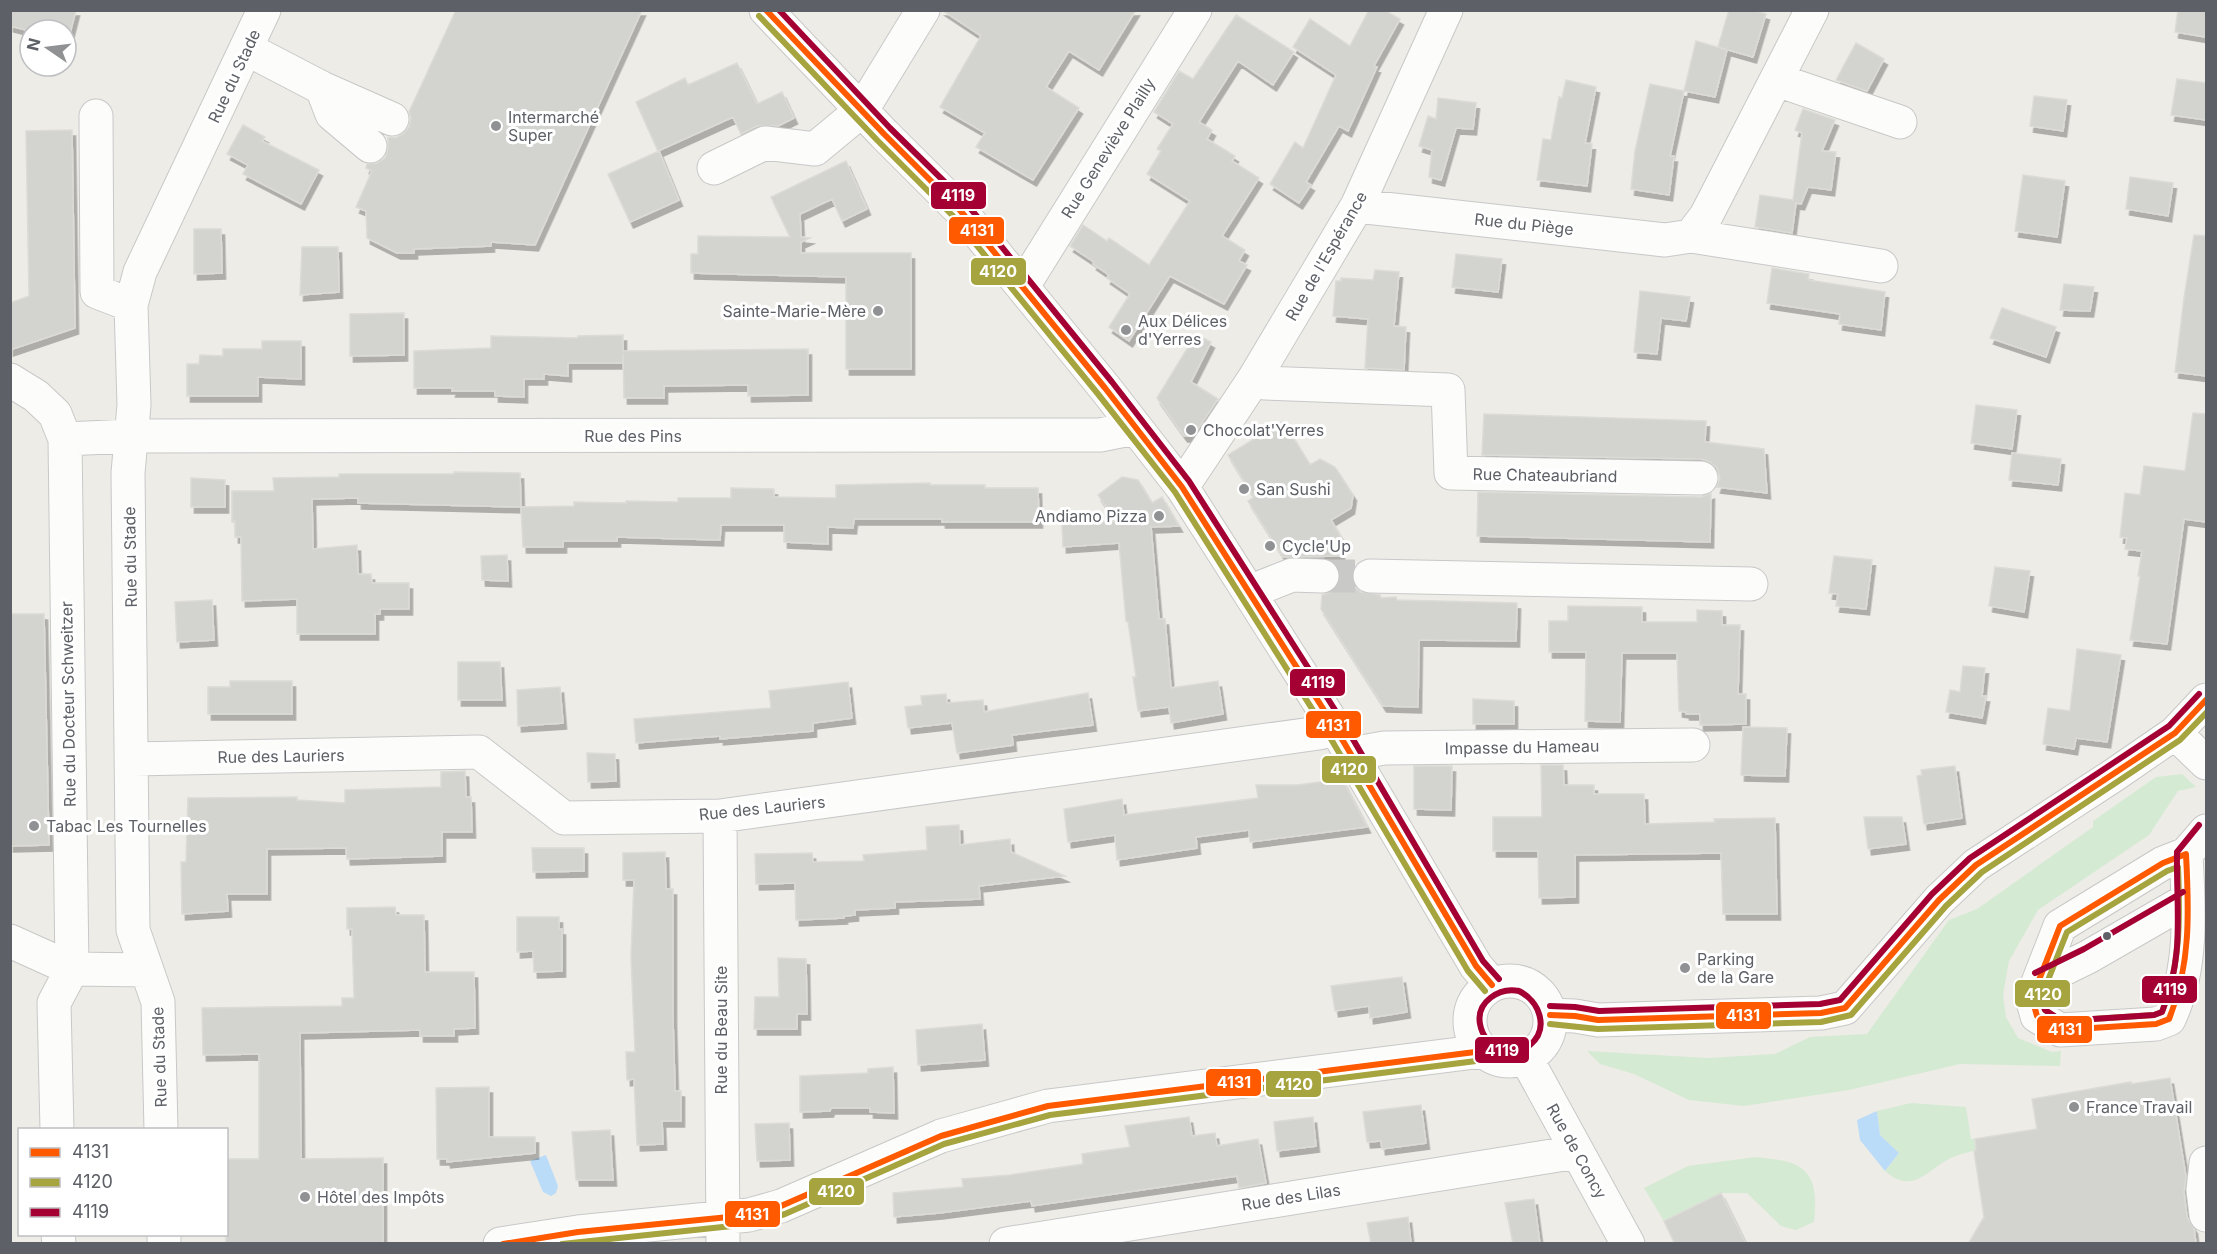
<svg xmlns="http://www.w3.org/2000/svg" width="2217" height="1254" viewBox="0 0 2217 1254" font-family="Inter,sans-serif">
  <style>
    .green { fill: #d5ead3 }
    .water { fill: #bbdcf8 }
    .building { fill: #d3d3d0; stroke: #dcdbd6; stroke-width: 1.5; filter: url(#shadow) }
    .lines { fill: none; stroke-linecap: round; stroke-linejoin: round }
    .minor-tunnel { stroke: #c9c9c7; stroke-width: 33; stroke-dasharray: 33 16; stroke-linecap: butt }
    .minor-casing { stroke: #c8c8c8; stroke-width: 35 }
    .minor { stroke: #fcfcfb; stroke-width: 33 }
    .bus-1-casing { stroke: #fff; stroke-width: 10 }
    .bus-2-casing { stroke: #fff; stroke-width: 10 }
    .bus-3-casing { stroke: #fff; stroke-width: 10 }
    .bus-1 { stroke: #ff5a00; stroke-width: 6 }
    .bus-2 { stroke: #a6a43f; stroke-width: 6 }
    .bus-3 { stroke: #a50034; stroke-width: 6 }
    .poi-dot { fill: #8f9193; stroke: #fff; stroke-width: 2 }
    .bus-dot { fill: #5d6066; stroke: #fff; stroke-width: 2 }
    .labels { text-anchor: middle; stroke-width: 6; stroke-linejoin: round; paint-order: stroke }
    .street-label { font-size: 16px; fill: #5d6066; stroke: #fff }
    .poi-label { font-size: 16px; fill: #5d6066; stroke: #fff; text-anchor: start }
    .line-badge { stroke: #fff; stroke-width: 2 }
    .badge-label { font-size: 16px; text-anchor: middle; font-weight: bold; fill: #fff }
  </style>
  <defs>
    <filter id="shadow"><feDropShadow dx="3.5" dy="6" stdDeviation="0" flood-color="#0004"/></filter>
  </defs>
  <rect width="100%" height="100%" fill="#edece7"/>
  <path class="green" d="M2182,774l14,13 -18,4 -29,44 -111,75 -29,51 -6,34 3,22 12,21 34,14 9,-1 -1,15 -100,-2 -111,26 -105,16 -55,-6 -55,-26 -34,-10 -13,-13 121,7 67,-4 35,-17 57,-3 82,-114 28,-11 116,-82v-6l63,-44z
    M1911,1103l55,4 5,32h4l1,11c-7,2 -16,4 -23,7 -26,12 -39,39 -68,14l14,-18 -19,-18 -3,-24z
    M1756,1157c12,2 27,2 38,7 24,10 22,36 20,58l-18,8 -15,-4 -34,-33h-26l-57,28 -20,-33 44,-22z"/>
  <path class="water" d="M1877,1111l3,24 19,18 -14,18 -25,-31 -3,-20z
    M546,1155l12,31 -2,7 -5,3 -8,-4 -13,-31z"/>
  <path class="building" d="M10,10h66l-8,31 -2,-1v-10l-36,1 -20,-5z
    M456,10h186l-107,235 -44,-3v4l-77,3v4h-17l-30,-15 -1,-27 -10,-4 16,-36 -6,-3 1,-4 10,-1 8,-5 3,-9v-12l7,1 8,-4 6,-7 2,-9 -2,-6z
    M942,10h194l-37,60 -30,-19 -23,36 33,21 -46,72 -57,-33 9,-14 -45,-26 41,-71z
    M1369,10h15l16,9 -26,47 3,1 -29,64 -9,-5 -33,56 5,3 -12,18 -29,-19 25,-42 8,6 33,-73 -43,-28 17,-28 40,27z
    M1729,10h24l13,4 -13,43 -35,-10z
    M2178,10h28v27l-31,-5z
    M1236,15l58,37 -21,33 -35,-24 -39,61 13,8 -5,9 28,17 -3,5 27,17 -37,58 23,14 -6,11 8,4 -23,39 -54,-28 -41,65 -20,-14 21,-33 -23,-16 2,-3 -16,-11 1,-2 -24,-16 13,-21 24,16 2,-3 40,27 41,-64 -43,-27 14,-23 -4,-2 16,-25 -19,-12 25,-41 14,8z
    M1696,41l31,9 -12,47 -31,-6z
    M1856,43l28,16 -17,32 -31,-11z
    M737,63l20,41 25,-12 12,26 -16,8h-21l-16,8 -8,-17 -75,34 -22,-49 49,-24 3,7z
    M2177,79l29,4v37l-35,-5z
    M1566,80l30,7 -11,56 7,1 -5,42 -50,-6 6,-41 8,1 8,-43 3,1z
    M1650,84l34,7 -14,65h4l-5,39 -38,-6 4,-38z
    M2034,96l33,4 -4,31 -33,-5z
    M1438,98l38,5 -3,26 -17,-1 -15,52 -12,-3 3,-27 -13,-4 9,-30 8,3z
    M1803,109l32,11 -13,31 14,1 -5,38 -23,-3 -7,17 -5,-1 -4,30 -37,-6 5,-32 33,5 9,-67 -7,-3z
    M243,125l22,12 -3,4 57,29 -18,34 -58,-30 5,-9 -21,-11z
    M72,130l3,198 -65,22v-47l19,-7 -3,-165z
    M659,151l20,49 -49,22 -22,-48z
    M846,161l21,48 -25,12 -10,-22 -32,15 1,23 9,1 -9,4v11h110v116h-65v-92l-155,-4v-19h7v-18l92,1 -19,-40z
    M2023,175l42,6 -8,56 -42,-6z
    M2130,177l43,6 -5,33 -42,-7z
    M194,229h27l1,44 -28,1z
    M2194,235l12,1v140l-31,-4 9,-74z
    M302,247h36l1,45 -39,3z
    M1456,254l46,5 -4,33 -46,-5z
    M1772,268l37,6 -1,6 77,12 -4,38 -42,-6 1,-10 -73,-11z
    M1375,270l24,2 -5,54 12,1 -2,43 -39,-2 3,-49 -35,-3 3,-35h5v-3l32,2z
    M2064,284l30,3 -4,24 -30,-1z
    M1640,291l50,6 -4,24 -25,-3 -4,36 -23,-2z
    M2002,308l54,19 -10,30 -56,-19z
    M404,313v42l-54,1v-42z
    M1196,334l15,8 -20,40 27,17 -25,37h-9l-27,-38z
    M623,335v16l185,-2v46l-60,1v-11l-84,1v12h-40l-1,-45v10h-55v13l-24,-2v5h-20v18l-29,-1v-5h-43l1,-3h-39v-37l77,-3v-12l87,2v-2z
    M262,341h39v38l-43,-2v19h-71v-32h12l1,-9 23,1v-7h39z
    M1976,405l41,5 -5,39 -41,-6z
    M2193,413l13,1v108l-22,-3 -17,125 -37,-4 10,-64h-2l4,-25 -17,-2 2,-11 -7,-1 5,-44 15,2 4,-29 41,5z
    M1484,414l222,7 -1,21 59,7 3,44 -50,-6 3,-9 -3,-10 -7,-6 -9,-3 -219,-4z
    M1283,421l27,44 10,-6 15,8 18,28 -2,13 -20,12 10,17v19l-58,1 -35,-56 6,-4 -26,-42z
    M2012,453l49,6 -3,26 -49,-5z
    M454,472l66,1 1,34 -163,-4v-5l-46,1 1,50 44,-4 1,29h13l1,9h37v26h-29v5h-5v20h-78v-35l-55,2 -1,-64h-6v-16l-3,1v-31h42l-1,-13 66,-1v-3h115z
    M1122,477l16,3 14,23 10,-6 17,29 -28,1 8,92h6l6,69 47,-7 5,33 -52,9 -2,-16 -31,4 -5,-34h3l-8,-55 -2,-1 -7,-78 -56,4 -1,-24 54,-2 -18,-26z
    M191,478l34,2v27h-34z
    M930,483v2h55v3h53l1,34h-97v-3h-88l-1,9 -25,-1v17l-44,-2v-17h-63l-1,15 -103,-3v4h-54v6h-40l-2,-40 53,-1v-4l52,1v-2l52,1v-4h53v-10l43,1v8l62,1v-13z
    M1478,492l223,5 10,-4 -1,49 -233,-6z
    M507,555l1,26 -26,-1 -1,-24z
    M1834,556l38,4 -6,49 -30,-3 2,-12 -9,-1z
    M1337,566h17l-3,10 3,10 7,6 19,3 1,3 15,-1 1,3 120,3 -1,38 -97,-1 -1,67 -35,-1 -62,-97 1,-14 9,-3 7,-7 3,-9z
    M1995,567l35,4 -6,41 -35,-6z
    M212,600l2,40 -37,2 -2,-40z
    M1568,606l74,1v15h55v-12l25,1v14h18l-2,69h8v30l-46,1v-11h-14v-2l-7,-1 -2,-58h-55l-2,69 -35,-1 1,-69h-37v-31h19z
    M10,614h34l5,231 -39,1z
    M2077,649l44,6 -14,87 -31,-4 -2,11 -31,-5 5,-36 22,3z
    M458,662h42l2,38h-44z
    M1963,666l22,2 -3,28h4l-4,22 -36,-6 4,-22 10,2z
    M230,681h62v33h-84v-27h22z
    M848,682l4,36 -39,5v8l-93,8v-3l-84,7 -2,-24 137,-11 -2,-17z
    M560,687l3,36 -45,3 -1,-36z
    M1088,693l5,32 -81,10 1,10 -56,8 -5,-30 -44,5 -3,-21 17,-2 -1,-9 25,-2 1,9 36,-3 1,12z
    M1473,699l41,2v23h-41z
    M1743,727l44,1 -2,48 -44,-1z
    M587,753l28,1 1,27 -28,1z
    M1541,765h22l1,20h30v9h50l1,30 70,-2 -1,-3 61,-1 2,96h-54l-2,-61 -146,2v42l-36,1 -1,-47h-45v-34h49z
    M1414,766h38l-1,44 -37,-1z
    M1955,766l7,52 -38,6 -7,-48 5,-1 -1,-5z
    M465,771l1,26h5l1,35h-30v24l-95,3 -1,-11 -79,1v45h-40l1,17 -46,3 -1,-52h5l2,-64 109,-1v3l48,3v-13l96,-3v-15z
    M1342,779l25,48 -117,15 -1,-12 -53,7 1,11 -80,12 -2,-25 -47,7 -4,-33 58,-10 2,16 134,-17 -2,-13h41z
    M1864,817h38l4,27 -38,5z
    M959,825l1,20 50,-6 1,13 54,24 -86,10 1,13 -85,3v6l-40,2v5l-11,1v2l-48,2 -1,-37 -39,1 -1,-30 57,-1 1,9 51,-1 -1,-6 64,-5 -1,-23z
    M532,848h52v23l-51,1z
    M665,852l1,37h7v129l2,73h6v30h-19l1,23 -26,1 -3,-66 -7,1 -1,-28h9l-4,-95 3,-77h-11v-27z
    M395,907l1,8h28l1,57h49l1,56 -21,1v7h-34v-6l-120,3 1,126 82,-1v86h-157v-85h33v-105l-56,1 -1,-47 140,-2v-8h12l-2,-69h-5v-21z
    M517,917h42v12h3v42l-28,1 -1,-21 -16,1z
    M778,958l28,1 1,55h-10v15h-43l1,-32h24z
    M1402,977l5,35 -37,6 -1,-12 -34,5 -4,-25z
    M982,1024l3,36 -67,5 -2,-35z
    M893,1067l1,46 -24,-1v-4h-39l-1,3 -30,1v-36l68,-3v-4z
    M2170,1078l16,99 -2,15 3,25 7,11 2,16h-228l16,-27 -10,-66 2,-1 -1,-11 62,-10 -5,-30 99,-17v2z
    M489,1087v50h46v16l-88,9v-3h-10l-1,-71z
    M1421,1105l5,38 -44,6 -1,-8 -14,1 -4,-30z
    M1189,1117l3,19 23,-3 2,13 41,-7 8,44 -27,5 -2,-12 -205,30 -1,-5 -92,12 -45,4 -1,-24 70,-6 -1,-8 48,-4 73,-11 -1,-10 48,-7 -5,-21z
    M1313,1117l3,29 -39,5 -3,-29z
    M789,1123l1,37 -33,1 -2,-37z
    M610,1130l3,50h-37l-4,-48z
    M1721,1193l25,51h-71l-11,-23z
    M1534,1199l6,45h-27l-8,-41z
    M1408,1217l3,27h-40l-4,-21z"/>
  <g class="lines">
    <path class="minor-tunnel" d="M1322,576h48"/>
    <g class="minor-casing">
      <path id="minor" d="M766,10l118,124 75,75 146,179 77,99 154,242 140,237 16,19
        M247,49l75,39 70,31
        M1777,80l123,42
        M322,88l10,26 38,32
        M96,116l1,176 34,13
        M714,168l51,-25 50,6 47,-39 61,-100
        M1357,206l308,34 26,-4 190,30
        M1691,236l15,-20 106,-206
        M1023,286l172,-276
        M1254,379l11,4 183,7 3,83 250,5
        M10,380l26,16 19,18 10,25
        M1182,487l72,-108 103,-173 89,-196
        M1370,576l381,8
        M1249,592l43,-17 30,1
        M2175,733l31,30
        M1351,754l33,-6 309,-3
        M133,759l346,-7 85,66 156,-2 599,-83 17,-4
        M720,816l3,428
        M2186,854c3,55 7,115 -17,165l-13,5 -96,6 -23,-14 -5,-18 28,-72 103,-63 23,-9 20,-23
        M10,941l62,28 -18,34 3,127
        M147,970l-75,-1 -7,-530 66,-3 969,-1 35,-7
        M1470 1021a40 40 0 1 1 80 0a40 40 0 1 1-80 0Z
        M2039,981l49,-24 99,-57
        M1550,1015l25,1 23,4 223,-7 24,-5 94,-108 37,-35 138,-90 61,-42 31,-33
        M1526,1058l102,186
        M161,1130l-3,-128 -25,-72 -5,-457 6,-68 -3,-100 9,-33 124,-262
        M2206,1163l-3,27 3,25
        M58,1234l1,10
        M164,1234v10
        M500,1244l78,-12 171,-17 32,-9 160,-70 107,-30 435,-55
        M1006,1244l571,-92"/>
    </g>
    <use href="#minor" class="minor"/>
    <g class="bus-1-casing">
      <path id="bus-1" d="M766,10l118,124 75,75 146,179 77,99 154,242 140,237 16,19
        M2186,854c3,57 5,111 -17,165l-13,5 -96,6 -23,-14 -5,-18 28,-72 103,-63z
        M1550,1015l25,1 23,4 223,-7 24,-5 94,-108 37,-35 199,-132 31,-33
        M503,1244l75,-12 171,-17 32,-9 160,-70 107,-30 435,-55"/>
    </g>
    <g class="bus-2-casing">
      <path id="bus-2" d="M759,16l118,124 75,75 146,179 77,98 153,242 140,237 17,20
        M2178,867c2,49 3,98 -16,145l-8,3 -92,6 -17,-11 -4,-12 26,-66 100,-61z
        M1550,1024l48,5 223,-7 30,-7 95,-109 36,-34 198,-132 26,-27
        M562,1244l189,-20 34,-10 159,-70 106,-29 434,-55"/>
    </g>
    <g class="bus-3-casing">
      <path id="bus-3" d="M779,10l111,118 76,75 146,179 77,99 155,243 139,237 16,18
        M2035,973l49,-24 99,-57
        M2047,984l-6,15 4,11 17,11 92,-6 8,-3c23,-57 14,-102 15,-160l22,-27
        M1519,991c-20,-4 -43,11 -39,33 4,23 31,37 50,21 20,-17 9,-44 -11,-54
        M1550,1006l25,1 24,4 221,-7 20,-4 92,-106 38,-36 199,-132 30,-32"/>
    </g>
    <use href="#bus-1" class="bus-1"/>
    <use href="#bus-2" class="bus-2"/>
    <use href="#bus-3" class="bus-3"/>
  </g>
  <g class="poi-dot">
    <circle cx="496" cy="126" r="6"/>
    <circle cx="878" cy="311" r="6"/>
    <circle cx="1126" cy="330" r="6"/>
    <circle cx="1191" cy="430" r="6"/>
    <circle cx="1244" cy="489" r="6"/>
    <circle cx="1159" cy="516" r="6"/>
    <circle cx="1270" cy="546" r="6"/>
    <circle cx="34" cy="826" r="6"/>
    <circle cx="1685" cy="968" r="6"/>
    <circle cx="2074" cy="1107" r="6"/>
    <circle cx="305" cy="1197" r="6"/>
  </g>
  <circle class="bus-dot" cx="2107" cy="936" r="5"/>
  <g class="labels">
    <g class="street-label">
      <text transform="translate(234 76) rotate(-65)" y="6">Rue du Stade</text>
      <text transform="translate(1108 148) rotate(-58)" y="6">Rue Geneviève Plailly</text>
      <text transform="translate(1524 224) rotate(6)" y="6">Rue du Piège</text>
      <text transform="translate(1326 256) rotate(-60)" y="6">Rue de l'Espérance</text>
      <text x="633" y="442">Rue des Pins</text>
      <text transform="translate(1545 475) rotate(1)" y="6">Rue Chateaubriand</text>
      <text transform="translate(130 557) rotate(-91)" y="6">Rue du Stade</text>
      <text transform="translate(68 704) rotate(-91)" y="6">Rue du Docteur Schweitzer</text>
      <text transform="translate(1522 747) rotate(-1)" y="6">Impasse du Hameau</text>
      <text transform="translate(281 756) rotate(-1)" y="6">Rue des Lauriers</text>
      <text transform="translate(762 808) rotate(-6)" y="6">Rue des Lauriers</text>
      <text transform="translate(721 1030) rotate(-90)" y="6">Rue du Beau Site</text>
      <text transform="translate(159 1057) rotate(-92)" y="6">Rue du Stade</text>
      <text transform="translate(1577 1151) rotate(61)" y="6">Rue de Concy</text>
      <text transform="translate(1291 1197) rotate(-9)" y="6">Rue des Lilas</text>
    </g>
    <g class="poi-label">
      <text x="508" y="123">Intermarché<tspan x="508" dy="18">Super</tspan></text>
      <text x="866" y="317" text-anchor="end">Sainte-Marie-Mère</text>
      <text x="1138" y="327">Aux Délices<tspan x="1138" dy="18">d'Yerres</tspan></text>
      <text x="1203" y="436">Chocolat'Yerres</text>
      <text x="1256" y="495">San Sushi</text>
      <text x="1147" y="522" text-anchor="end">Andiamo Pizza</text>
      <text x="1282" y="552">Cycle'Up</text>
      <text x="46" y="832">Tabac Les Tournelles</text>
      <text x="1697" y="965">Parking<tspan x="1697" dy="18">de la Gare</tspan></text>
      <text x="2086" y="1113">France Travail</text>
      <text x="317" y="1203">Hôtel des Impôts</text>
    </g>
  </g>
  <g class="line-badge">
    <rect x="930" y="181" width="57" height="29" rx="6" fill="#a50034"/>
    <rect x="948" y="216" width="57" height="29" rx="6" fill="#ff5a00"/>
    <rect x="970" y="257" width="57" height="29" rx="6" fill="#a6a43f"/>
    <rect x="1289" y="668" width="57" height="29" rx="6" fill="#a50034"/>
    <rect x="1305" y="710" width="57" height="29" rx="6" fill="#ff5a00"/>
    <rect x="1321" y="755" width="56" height="29" rx="6" fill="#a6a43f"/>
    <rect x="2141" y="975" width="57" height="29" rx="6" fill="#a50034"/>
    <rect x="2014" y="979" width="57" height="29" rx="6" fill="#a6a43f"/>
    <rect x="1715" y="1001" width="57" height="29" rx="6" fill="#ff5a00"/>
    <rect x="2036" y="1015" width="57" height="29" rx="6" fill="#ff5a00"/>
    <rect x="1474" y="1036" width="56" height="28" rx="6" fill="#a50034"/>
    <rect x="1205" y="1068" width="57" height="29" rx="6" fill="#ff5a00"/>
    <rect x="1265" y="1070" width="57" height="28" rx="6" fill="#a6a43f"/>
    <rect x="808" y="1177" width="57" height="29" rx="6" fill="#a6a43f"/>
    <rect x="724" y="1200" width="57" height="28" rx="6" fill="#ff5a00"/>
  </g>
  <g class="badge-label">
    <text x="958" y="201">4119</text>
    <text x="977" y="236">4131</text>
    <text x="998" y="277">4120</text>
    <text x="1318" y="688">4119</text>
    <text x="1333" y="731">4131</text>
    <text x="1349" y="775">4120</text>
    <text x="2170" y="995">4119</text>
    <text x="2043" y="1000">4120</text>
    <text x="1743" y="1021">4131</text>
    <text x="2065" y="1035">4131</text>
    <text x="1502" y="1056">4119</text>
    <text x="1234" y="1088">4131</text>
    <text x="1294" y="1090">4120</text>
    <text x="836" y="1197">4120</text>
    <text x="752" y="1220">4131</text>
  </g>
  <rect width="2217" height="1254" fill="none" stroke="#5d6066" stroke-width="24"/>
  <rect x="18" y="1128" width="210" height="108" fill="#ffffff" stroke="#bebfc2" stroke-width="1.5"/>
  <rect x="30" y="1148" width="30" height="9" fill="#ff5a00" stroke="#bebfc2" stroke-width="1.5"/>
  <text x="72" y="1158" font-size="18" fill="#5d6066">4131</text>
  <rect x="30" y="1178" width="30" height="9" fill="#a6a43f" stroke="#bebfc2" stroke-width="1.5"/>
  <text x="72" y="1188" font-size="18" fill="#5d6066">4120</text>
  <rect x="30" y="1208" width="30" height="9" fill="#a50034" stroke="#bebfc2" stroke-width="1.5"/>
  <text x="72" y="1218" font-size="18" fill="#5d6066">4119</text>
  <g transform="translate(48 48) rotate(284)"><circle r="28" fill="#ffffff" stroke="#bebfc2" stroke-width="1.5"/>
  <path d="M0-4.5L10 22L0 15L-10 22Z" fill="#8f9193"/>
  <text y="-9" font-size="16" font-weight="bold" text-anchor="middle" fill="#5d6066">N</text>
  </g>
</svg>
